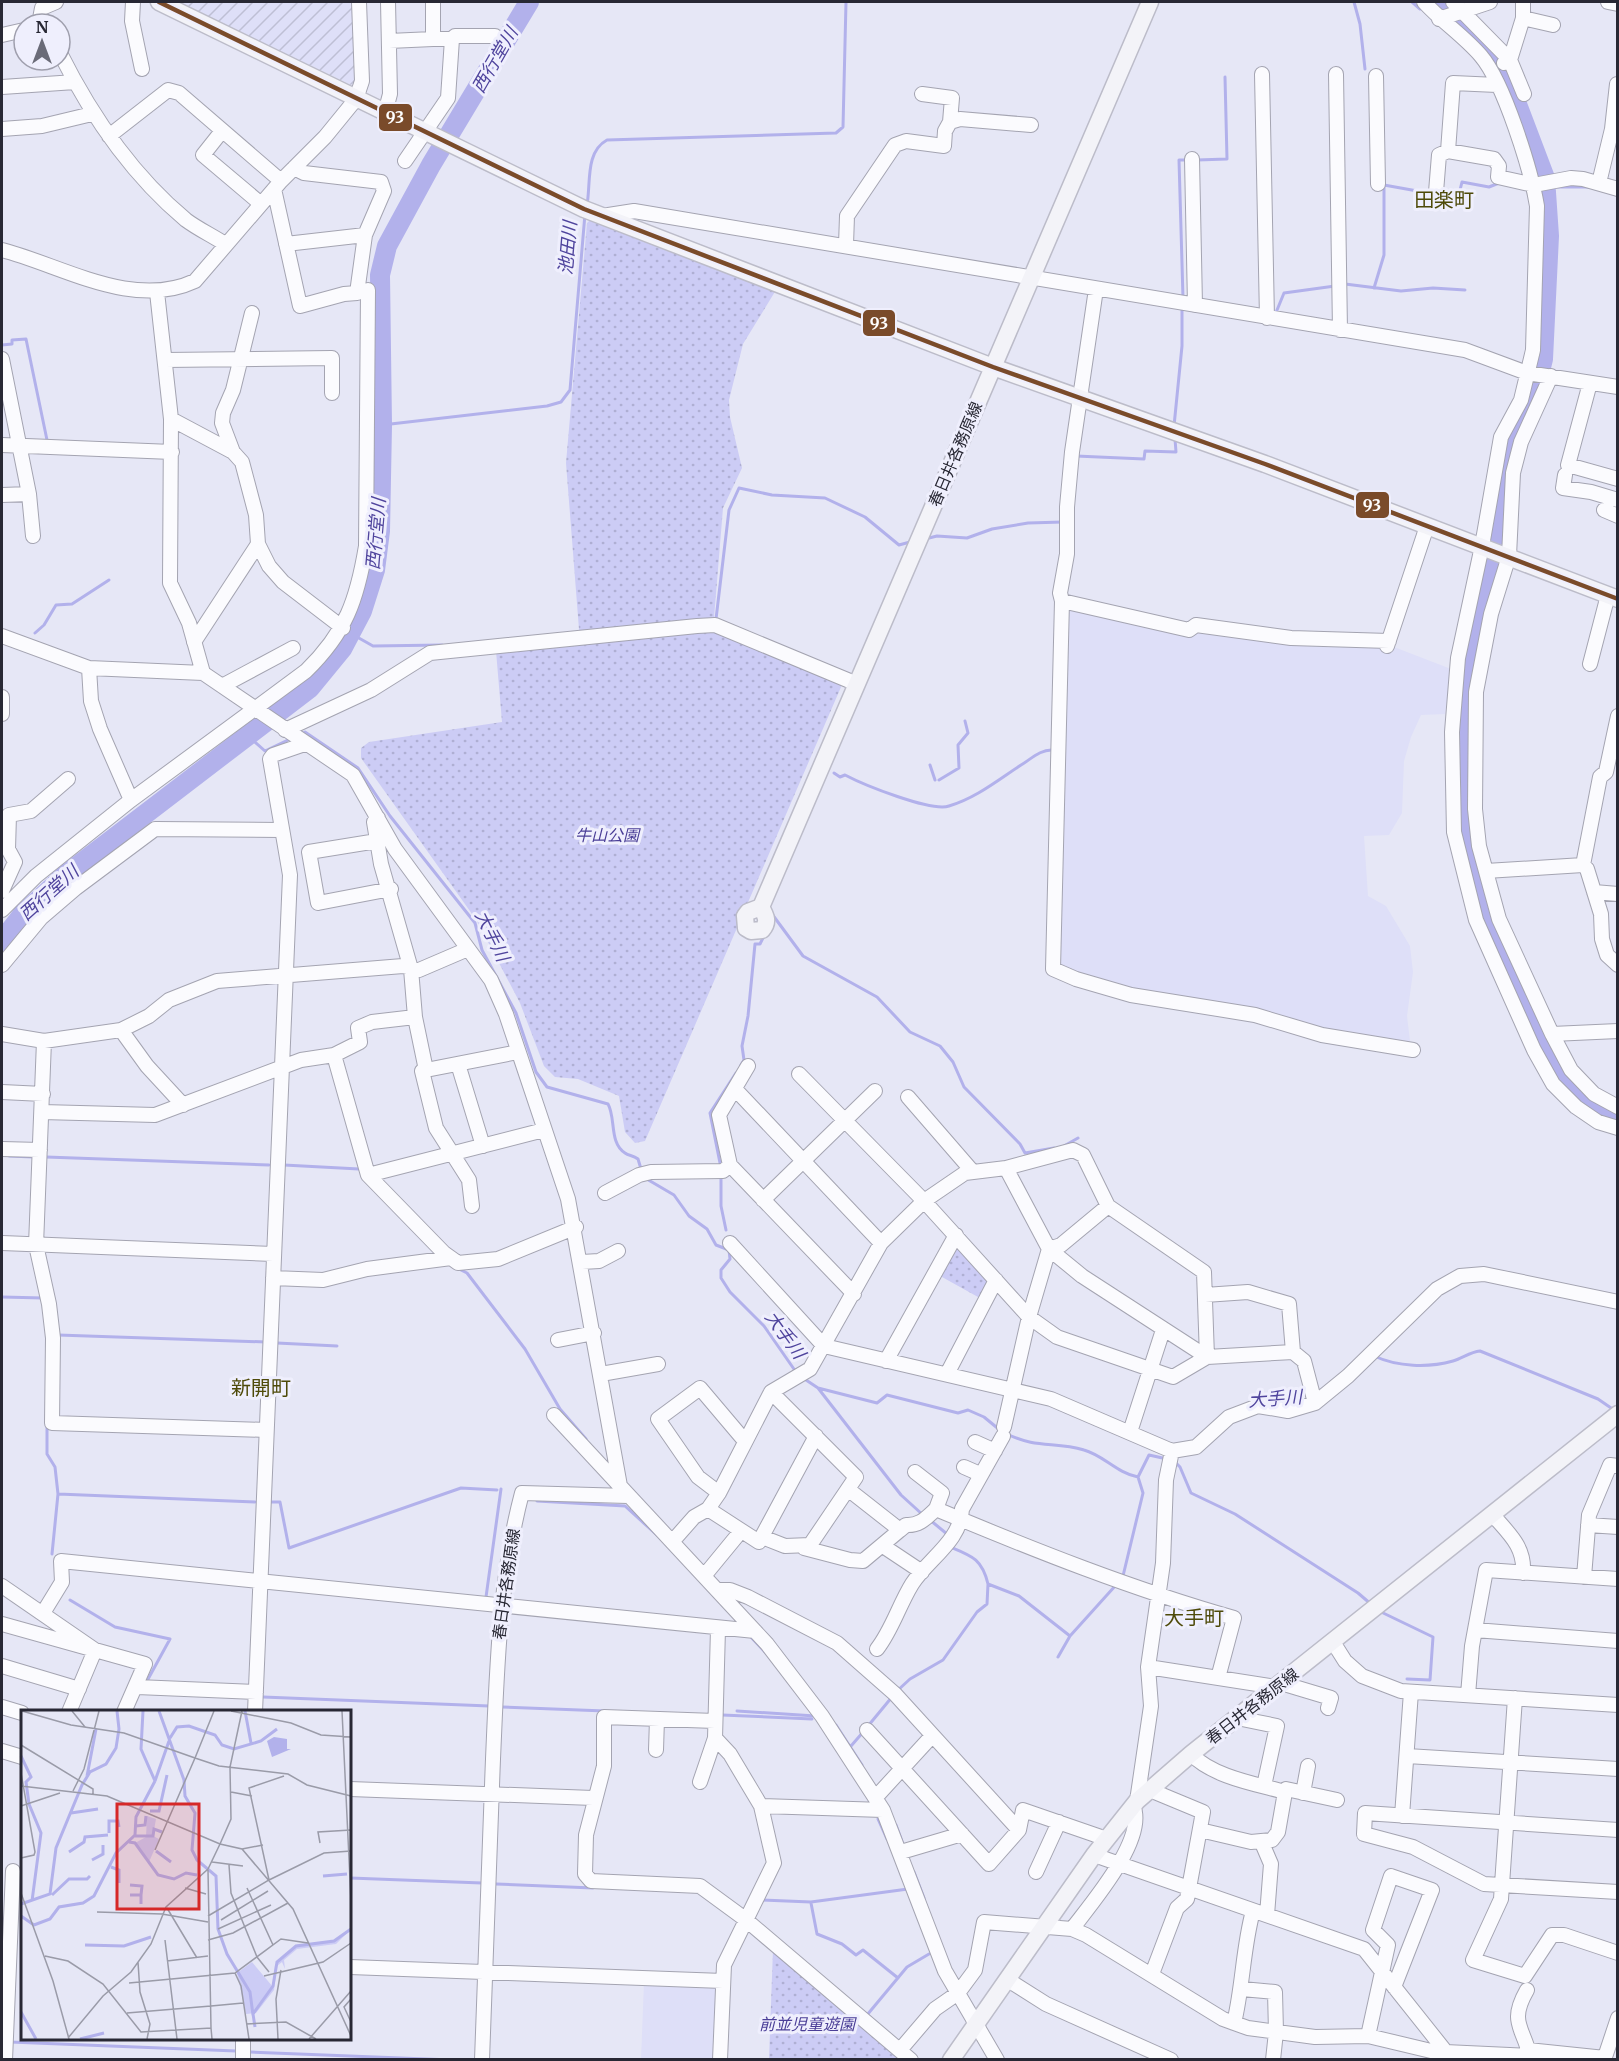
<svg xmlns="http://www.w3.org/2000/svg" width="1619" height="2061" viewBox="0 0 1619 2061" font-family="Merriweather,'Noto Sans JP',serif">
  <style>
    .built { fill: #dedff8 }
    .industrial { fill: url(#industrial-furrows) }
    .grass { fill: url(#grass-dots) }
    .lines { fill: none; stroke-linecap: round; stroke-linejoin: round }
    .stream { stroke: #b2b1eb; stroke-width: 3 }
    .river { stroke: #b2b1eb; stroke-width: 20 }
    .minor-casing { stroke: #a4a4b1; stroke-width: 16 }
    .major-casing { stroke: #bcbcc9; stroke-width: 19 }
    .minor { stroke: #fbfbfe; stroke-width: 14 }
    .major { stroke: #f3f3f8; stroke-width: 16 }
    .bus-1-casing { stroke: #efeffd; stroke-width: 9 }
    .bus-1 { stroke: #7a4b2a; stroke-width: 4.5 }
    .labels { text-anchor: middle; stroke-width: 6; stroke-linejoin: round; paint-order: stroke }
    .street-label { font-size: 16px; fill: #282834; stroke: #efeffd }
    .park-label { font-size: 16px; font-style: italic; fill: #4a3e97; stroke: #efeffd }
    .water-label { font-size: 18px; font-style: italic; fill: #4f449d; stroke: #efeffd }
    .quarter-label { font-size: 20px; fill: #4e4a09; stroke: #efeffd }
    .inset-river { fill: none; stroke: #b2b1eb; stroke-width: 3 }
    .inset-road { fill: none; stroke: #9a9ba8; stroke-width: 1.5 }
    .view { fill: #d62828; fill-opacity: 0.15; stroke: #d62828; stroke-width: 3 }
    .inset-edge { fill: none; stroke: #282834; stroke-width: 3 }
    .line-badge { stroke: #efeffd; stroke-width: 2 }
    .badge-label { font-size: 16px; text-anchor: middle; font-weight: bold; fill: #fff }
  </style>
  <defs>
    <pattern id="industrial-furrows" width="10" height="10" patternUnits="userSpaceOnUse" patternTransform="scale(1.5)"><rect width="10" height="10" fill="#dedff8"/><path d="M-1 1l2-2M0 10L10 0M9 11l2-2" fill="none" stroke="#bebfd5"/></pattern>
    <pattern id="grass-dots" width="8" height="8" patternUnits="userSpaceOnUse" patternTransform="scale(1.5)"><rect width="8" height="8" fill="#ccccf5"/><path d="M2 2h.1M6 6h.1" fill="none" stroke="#afafd3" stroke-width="1.8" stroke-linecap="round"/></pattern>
  </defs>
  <rect width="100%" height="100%" fill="#e6e7f6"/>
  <path class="built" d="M1072,607l126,21 196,19 57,22 -6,45 -24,1 -10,22 -7,24 -2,52 -13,22 -25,1 4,60 18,10 24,40 3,26 -6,44 3,25 -4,5 -258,-51 -74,-21 -17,-10 8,-353z
    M644,1982l74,5 -3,72 -74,1z"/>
  <path class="industrial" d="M179,2h176l3,79 -7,4z"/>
  <path class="grass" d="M590,220l186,70 -33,54 -14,56 1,17 12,51 -19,40 -10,122 127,53 1,4 -196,454 -10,2 -10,-11 -6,-36 -41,-17 -23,-2 -11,-11 -24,-63 -43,-82 -116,-163v-10l8,-6 133,-20 -6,-71 84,-9 -14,-179 21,-240z
    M959,1248l30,32 -5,15 -6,2 -36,-20 -2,-6 14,-22z
    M773,1949l128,108 -4,3h-128z"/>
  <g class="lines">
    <path class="stream" d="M1354,2l6,22 5,45
      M1412,2l8,7
      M1197,160l30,-1 -2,-82
      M1546,191l10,-4h32
      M1440,195l18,3 4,-16 27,5 10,-4
      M587,205c4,-22 -2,-53 20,-65l229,-7 7,-6 3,-125
      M1345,284l56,7 32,-3 32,2
      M1374,288l10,-33v-70l50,9
      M1183,298l-4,-138h8
      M1275,315l9,-22 51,-7
      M2,345l10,-1v-4l14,-1 21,101
      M382,425l165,-19 14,-4 9,-12 15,-176
      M1174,426l8,-80v-38
      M1076,456l68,3 1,-8 31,1 -1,-13
      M925,539l12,-3 30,2 25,-9 36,-6 35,-1
      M714,620l2,-1 13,-109 10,-22 33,7 53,3 40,19 34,28 11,-3
      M35,633l9,-8 12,-20 16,-1 37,-24
      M350,633l23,13 69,-1
      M302,734l3,-2 53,36 32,48 85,107 7,27 34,63 20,59 11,15 61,17c8,14 1,39 17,49 4,3 8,2 13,6l3,10
      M247,735l18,16 25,-12
      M930,765l5,15
      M834,773l6,4 5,-2c19,10 86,37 104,31 27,-8 49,-26 72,-41 10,-6 20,-16 32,-15
      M939,780l20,-12 -1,-23 10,-12 -3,-12
      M772,914l31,42 74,41 33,35 30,14 13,16 11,25 56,57 5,9 29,-5
      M741,1065l3,-5 -2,-14 6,-30 7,-72h5l4,-8
      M1064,1146l14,-8
      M9,1156l24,1
      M46,1157l223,8
      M284,1165l75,4
      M721,1168l-11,-55 26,-40
      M721,1175v31l5,24
      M645,1178l29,17 15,21 18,13 9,16 13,5 1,9 -9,11v8l9,14 34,34 32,46
      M461,1270l6,3 58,76 35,60 26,30
      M2,1297l41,1
      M58,1335l208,7
      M277,1343l60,3
      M1374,1356c24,11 54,12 79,5 10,-3 17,-9 27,-10l118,48 16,11
      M803,1378l15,10 59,15 10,-8 71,18 10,-3 16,7 17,14
      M818,1388l83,107 22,20
      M47,1424v30l8,13 3,27 -6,60
      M1007,1434c30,15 48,7 77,16 19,5 33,23 54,27l11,-22 18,4
      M1175,1462l5,5 11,26 44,21 123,79 14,12
      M58,1494l197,8
      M537,1501l88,5 33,30
      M271,1502h9l9,46 172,-60 36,2
      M930,1520l17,14
      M950,1547c22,9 32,12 38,37l31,12 51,40
      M1123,1576l20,-83 -5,-16
      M486,1597l15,-108
      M70,1600l45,27 55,12 -23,42
      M1379,1611l54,26 -3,43 -23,-1
      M750,1636l15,16
      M1058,1657l12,-21 46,-51
      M897,1691l13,-12 33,-19 34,-48 10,-8 1,-20
      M263,1697l226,9
      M502,1707l103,4
      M737,1711l78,5
      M722,1715l90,4
      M836,1725l26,40
      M868,1726l24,-29
      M851,1746l13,-15
      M878,1819l9,20
      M896,1825l8,22
      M914,1872l10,26
      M350,1878l132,5
      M496,1884l97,4
      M762,1900l49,2 97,-13 -1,-2
      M811,1903l6,31 25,10 14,11 7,-5 35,28
      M867,2015l40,-48 22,-13
      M10,2042l226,9
      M250,2052l202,8"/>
    <path class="river" d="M1439,2l53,51 12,17 41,108 4,58 -6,123 -8,32 -24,52 -7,26 -7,71 -24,104 -9,55 2,133 15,69 11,32 50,108 21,35 20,22 35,20
      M2,941l21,-27 40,-37 247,-189 32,-39 20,-38 13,-41 5,-39 2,-106 -2,-150 7,-29 44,-81 98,-163"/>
    <g class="minor-casing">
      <path id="minor" d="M133,2l-1,19 10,48
        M1424,2c17,19 40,34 57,54 23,27 50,114 56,150l-4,144 -12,50 -20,37 -19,109 -24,112 -6,74 2,100 22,88 58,130 19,34 23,23 22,15 20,6
        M1453,2l57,58 14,34
        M1608,2l10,2
        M1523,18l30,7
        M1439,19l51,-17
        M39,24l3,-16 14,-6
        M2,35l22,-5
        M452,39l3,-3h40
        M389,41l44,-2
        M60,53c31,62 72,122 126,167 12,9 27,16 39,24
        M1504,63l6,-3 13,-42v-16
        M1262,74l5,244
        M1336,74l4,256
        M1376,76l2,108
        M1497,85l-44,-2 -5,68 46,8 5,7 -1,11 36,8 37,-7 12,1 35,10
        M2,87l73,-5
        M922,94l30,4 -2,24
        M385,113l5,-19 -2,-92
        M2,129l40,-3 50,-12
        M222,131l-19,24 58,49
        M109,136l59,-46 11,3 102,88
        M1192,159l3,146
        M405,161l43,-63 4,-59h-19v-37
        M1599,183l13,-54 5,-45
        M274,189l26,117 44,-12 13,-1 8,-58 19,-44 -3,-9 -77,-9 -10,-5
        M1436,192l3,-37 9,-4
        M602,216l32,-5 831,139 62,23 91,14
        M286,244l79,-9
        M846,245l1,-29 48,-71 11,-4 38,5 1,-15 5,-9 10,-3 71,6
        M2,250c61,16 131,60 193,31l86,-100 44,-44 31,-38 6,-18 -3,-79
        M1096,289l-24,163 -5,55v47l-7,39 2,8 -9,368 23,10 55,16 124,20 67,20 91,15
        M157,292l14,127 -1,164 19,40 14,50 150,102 42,74 96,131 15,34 62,185 52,287
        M2,359l27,135 4,42
        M165,360l167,-2v35
        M1551,376l-30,66 -8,31 -4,83 -18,58 -15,78 -1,117 4,37 20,73 53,115 19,36 23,24 24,13
        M1590,383l-22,82 50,14
        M171,419l62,33 9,10 14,53 2,29 -64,98
        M2,445l170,7
        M233,452l-11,-29 1,-10 10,-23 19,-77
        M1565,475l-2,13 28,4 27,8
        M2,495l27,-1
        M1604,510l14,6
        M258,544l11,22 14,16 60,46
        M1062,601l127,29 7,-5 95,13 98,3
        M2,636l87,32 114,5
        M1387,646l40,-120
        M1590,664l18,-69
        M89,668l2,33 9,28 31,71
        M222,686l71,-38
        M2,697v17
        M285,730l86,-40 59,-37 267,-27 18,-1 142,59
        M378,818l-4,4 7,42 30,105 4,48 11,53 92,-18
        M377,841l-68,11 9,51 73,-14
        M1583,865l17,-88 6,-5 12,-56
        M1486,871l97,-6 4,4 14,45 1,25 5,16 11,10
        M2,891l13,-29 -7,-13 1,-34 22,-4 37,-32
        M1594,892l24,2
        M2,910l34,-34 95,-76 175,-129c40,-39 51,-71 60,-125l2,-256
        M2,965l39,-47 35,-30 79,-59 127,1
        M121,1030l26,36 36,39
        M2,1034l42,7 77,-11 28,-14 20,-16 48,-19 186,-15 16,4 49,-21
        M1552,1034l66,-3
        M44,1041l-8,204 13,59 4,34 -1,85 214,7
        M334,1055l26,-13 -2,-14 14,-6 43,-5
        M458,1064l25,82
        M748,1066l-29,49 11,50 124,129
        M426,1070l-4,1 14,57 33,52 3,26
        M799,1074l125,127 105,116 28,20 116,40 34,-20 -125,-81 -33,-27 -43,-81
        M735,1089l146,154
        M2,1092l41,2
        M908,1097l65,75
        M42,1112l113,3 146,-55 33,-5 34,120 76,78 14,10 40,-4 78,-32
        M2,1149l38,1
        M368,1175l176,-45
        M605,1193l34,-18 12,-3 72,-1 7,-6
        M763,1200l112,-109
        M2,1243l271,11
        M730,1243l94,103 227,53 121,52 24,-4 33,-30 29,-11 30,5 27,-8 33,-27 89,-87 23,-13 24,-2 134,28
        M582,1262l17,-1 19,-10
        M273,1278l50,2 44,-11 84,-11
        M1205,1295l43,-3 41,12 4,48 11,9 11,42
        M558,1340l36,-7
        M886,1361l70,-126
        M601,1374l57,-10
        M947,1374l49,-94
        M554,1415l213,229 55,72 61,94 62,161 52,89
        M1004,1427l25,-110 20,-68 12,-4 47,-39
        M1130,1432l33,-102
        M975,1442l20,9
        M964,1467l16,7
        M915,1472l27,21 -6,16
        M849,1490l51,40 6,-5c14,1 21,-8 30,-16 98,41 196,80 298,109l-16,60
        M719,1493l-21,-16 -40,-58 42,-31 44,52
        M708,1509l51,33 57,-106
        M1492,1514c16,19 33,32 31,59
        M1588,1525l30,2
        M762,1537l23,9 25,-1 46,-68 -85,-85
        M672,1542l22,-25 14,-8 11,-16 52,-101 39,-23 71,-126 43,-42 41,-28 41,-5 67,-18 10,5 25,51 96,66 3,85 86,-5
        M883,1546l39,26
        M804,1548l46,12 13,1 37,-31
        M704,1576l37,-45
        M1584,1577l5,-62 21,-50 8,1
        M2,1586l93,64 50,14 -21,48
        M718,1590h12l18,7 89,46 58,51 124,136
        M43,1613l19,-31 -1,-21 694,70
        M2,1624l93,26 -26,62
        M718,1629l-3,109 15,16 31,52 13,57 -50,102 -4,95
        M1475,1630l143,11
        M1333,1642l12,19 17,15 39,15 217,14
        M877,1649c15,-19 22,-44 35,-65 16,-25 49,-43 50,-75l41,-73
        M2,1666l77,23
        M1148,1667l128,20
        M1281,1683l50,15 -3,10
        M137,1687l119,5
        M1468,1695l4,-49 14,-76 132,9
        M1515,1698l-14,201 -28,61 52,16 27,-41h12l54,18
        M2,1707l20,6
        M255,1712l35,-837 -20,-116 3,-4 32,-11
        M1237,1718l40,8 -13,60
        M715,1721l-111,-4v49l-18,69 -1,39 6,7 109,5 45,33 166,141
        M867,1730l122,134 30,-34 4,-20 84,29
        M656,1750l1,-31
        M2,1751l20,6
        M1191,1754c22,23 65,30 94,38l1,-3 51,11
        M1407,1756l211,13
        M700,1782l15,-44
        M350,1789l243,9
        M1150,1790l53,22 -16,87 -10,9 -25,66
        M1303,1793l5,-27
        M876,1797l55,-60
        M1137,1801l14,-95 -3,-39 15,-104 3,-83 6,-29
        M761,1806l122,4
        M1402,1816l9,-124
        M1200,1830l51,12 21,-2 6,-8 7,-40
        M1618,1830l-253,-17 -1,21 49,13 71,37 134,8
        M1262,1843l9,21 -4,51
        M901,1852l61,-18
        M1094,1855l270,94 86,108
        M1036,1872l23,-50
        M1072,1929c19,-25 76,-91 61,-123
        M350,1967l373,14
        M1008,1980l38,24 125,56
        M1242,1989l33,3 1,40 -3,28
        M1527,1990c-19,33 -3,38 3,67
        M1234,2023c9,-37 9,-76 19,-112
        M1368,2036l20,-91 -15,-15 18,-54 41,14 -38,97
        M900,2050l35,-41 23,-16 17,-23 9,-48 88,7 14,6 137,84 25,9 67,9 53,-1 80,19
        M1528,2050l77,8
        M1445,2052l85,4
        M5,2060l8,-189
        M243,2060v-22
        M482,2060c4,-101 7,-201 11,-301 4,-90 6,-179 29,-266l106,3
        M1604,2060l14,-42"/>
    </g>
    <g class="major-casing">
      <path id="major" d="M159,2l425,207 409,158 272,97 353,135
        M761,907l389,-905
        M761,907c5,9 8,15 1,23l-11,1 -5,-3 -1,-12 3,-4z
        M951,2060l143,-205 43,-54 54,-47 427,-340"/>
    </g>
    <use href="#minor" class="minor"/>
    <use href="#major" class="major"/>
    <g class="bus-1-casing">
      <path id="bus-1" d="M159,2l425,207 409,158 272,97 353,135"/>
    </g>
    <use href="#bus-1" class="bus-1"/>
  </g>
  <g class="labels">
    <g class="street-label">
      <text transform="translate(955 454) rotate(-67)" y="6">春日井各務原線</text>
      <text transform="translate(506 1584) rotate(-82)" y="6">春日井各務原線</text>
      <text transform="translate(1252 1706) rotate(-38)" y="6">春日井各務原線</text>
    </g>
    <g class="park-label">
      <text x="607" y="841">牛山公園</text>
      <text x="807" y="2030">前並児童遊園</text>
    </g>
    <g class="water-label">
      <text transform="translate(495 60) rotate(-60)" y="6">西行堂川</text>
      <text transform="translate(568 248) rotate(-85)" y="6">池田川</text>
      <text transform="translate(376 534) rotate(-85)" y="6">西行堂川</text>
      <text transform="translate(49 893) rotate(-42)" y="6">西行堂川</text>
      <text transform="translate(492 936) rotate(64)" y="6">大手川</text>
      <text transform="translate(785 1335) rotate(54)" y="6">大手川</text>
      <text transform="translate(1275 1399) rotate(-4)" y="6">大手川</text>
    </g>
    <g class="quarter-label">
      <text x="1444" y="207">田楽町</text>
      <text x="261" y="1395">新開町</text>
      <text x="1194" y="1625">大手町</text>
    </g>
  </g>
  <g transform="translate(21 1710)">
    <rect width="330" height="330" fill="#e6e7f6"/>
    <path d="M126,106l9,3 -3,17 6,3 -10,23 -14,-19 11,-6zM330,219l-15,15 -39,5 -13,11 1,9 -3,-7 -5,4 -3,24 -18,23 -10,1 -9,-41 15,-11 21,25 2,-22 20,-18 40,-6z" fill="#ccccf5"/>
    <path d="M228,255l6,3v8l5,-3 2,3 -17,5 -1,-12z" fill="#ccccf5"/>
    <path d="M253,27l13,2v10h4l-19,8 -5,-16z" fill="#b2b1eb"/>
    <path class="inset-river" d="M122,1l-2,38 14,32M138,1l25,69 1,16 10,17 -3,37 5,10 19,16 2,53 9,25 23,38 3,23M224,1l6,32M149,28l7,-11 12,-1 26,9 7,10 12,4 27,-8 16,-12M0,46l10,21 -5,5 3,22 12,29 -9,68M66,66l9,-47M134,71l14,-40M129,101h9l8,-36M50,103l27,-4M115,116l9,-1 1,-9M88,123v-12h9l1,6M114,126h18l1,-7 8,3M108,132l6,1 23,32 16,4 12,-6 11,2M135,141l15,11M48,142l15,-10 1,-5 23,-2M71,150l11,-6v-9M90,157l8,3v13M302,166l24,-2M109,175l12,1 -1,9M31,185l17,-16h18l3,-3M109,185h11v9M0,194l29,-10 6,-46 26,-63 8,-13 16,-8 10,-16 3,-19 -2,-18M0,206l13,9 16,-6 9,-12 24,-4 11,-7 22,-43 19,-18 1,-18 19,-36M64,235l39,1 27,-9M0,302l15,27M234,317l-2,-13 20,-28 4,-24 19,-16 38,-5 17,-12M59,329l24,-6"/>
    <path class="inset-road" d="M1,1l49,14 53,8 71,25 -40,92M51,1l13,16M193,1l-19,47 24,8 69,8 19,11 44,11M210,1l60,12 30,12 30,2M321,1l9,190M0,35l72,44v5M0,63l14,79 -1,3 -13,3M0,76l86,10 113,48 22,5 51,60 58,127M52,81l11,-22 15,-58M210,82l21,4M0,96l39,-13M299,133l-2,-11 33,-2M199,134l11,-25 -1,-52 12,-56M221,139l21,-4M191,152l31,4M208,155l2,28 26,64 12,15M187,160l3,158M248,170l55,-27 27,-2M164,178l21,6M226,178l26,57M0,183l32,88 16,58M146,198l30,50M76,202l65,2 46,8M187,206l61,-36 -20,-92 35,-12M200,210l47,-29M197,219l53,-24M144,230l12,99M187,230l25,-7 55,-30M24,246l23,5 35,23 38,48 70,-4 1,11M146,251l41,-5M117,252l2,30 10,32 -3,15M214,263l6,13 8,53M243,266l59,-14 28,-19M108,273l106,-10 46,-34 27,4M330,289l-7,8 7,15M190,296l32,-3M106,303l84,-7M225,314l40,-2 30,17M47,328l35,-42 28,-24 20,-28 15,-37 42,-38 12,-25M257,329l-2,-40 5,-29M288,329l42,-48"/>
    <path class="view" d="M96,94h82v105h-82z"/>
    <rect width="330" height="330" class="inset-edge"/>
  </g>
  <g class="line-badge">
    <rect x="378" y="103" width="35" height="29" rx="6" fill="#7a4b2a"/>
    <rect x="862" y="309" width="34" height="28" rx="6" fill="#7a4b2a"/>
    <rect x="1355" y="491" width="35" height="28" rx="6" fill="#7a4b2a"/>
  </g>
  <g class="badge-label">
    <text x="395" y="123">93</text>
    <text x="879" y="329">93</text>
    <text x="1372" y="511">93</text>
  </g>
  <rect width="1619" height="2061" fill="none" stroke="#282834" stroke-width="6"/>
  <g transform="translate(42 42)"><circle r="28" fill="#efeffd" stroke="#9f9fad" stroke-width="1.5"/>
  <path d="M0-4.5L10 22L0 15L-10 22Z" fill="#6a6b78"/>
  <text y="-9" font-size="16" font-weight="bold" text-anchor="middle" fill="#282834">N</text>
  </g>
</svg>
